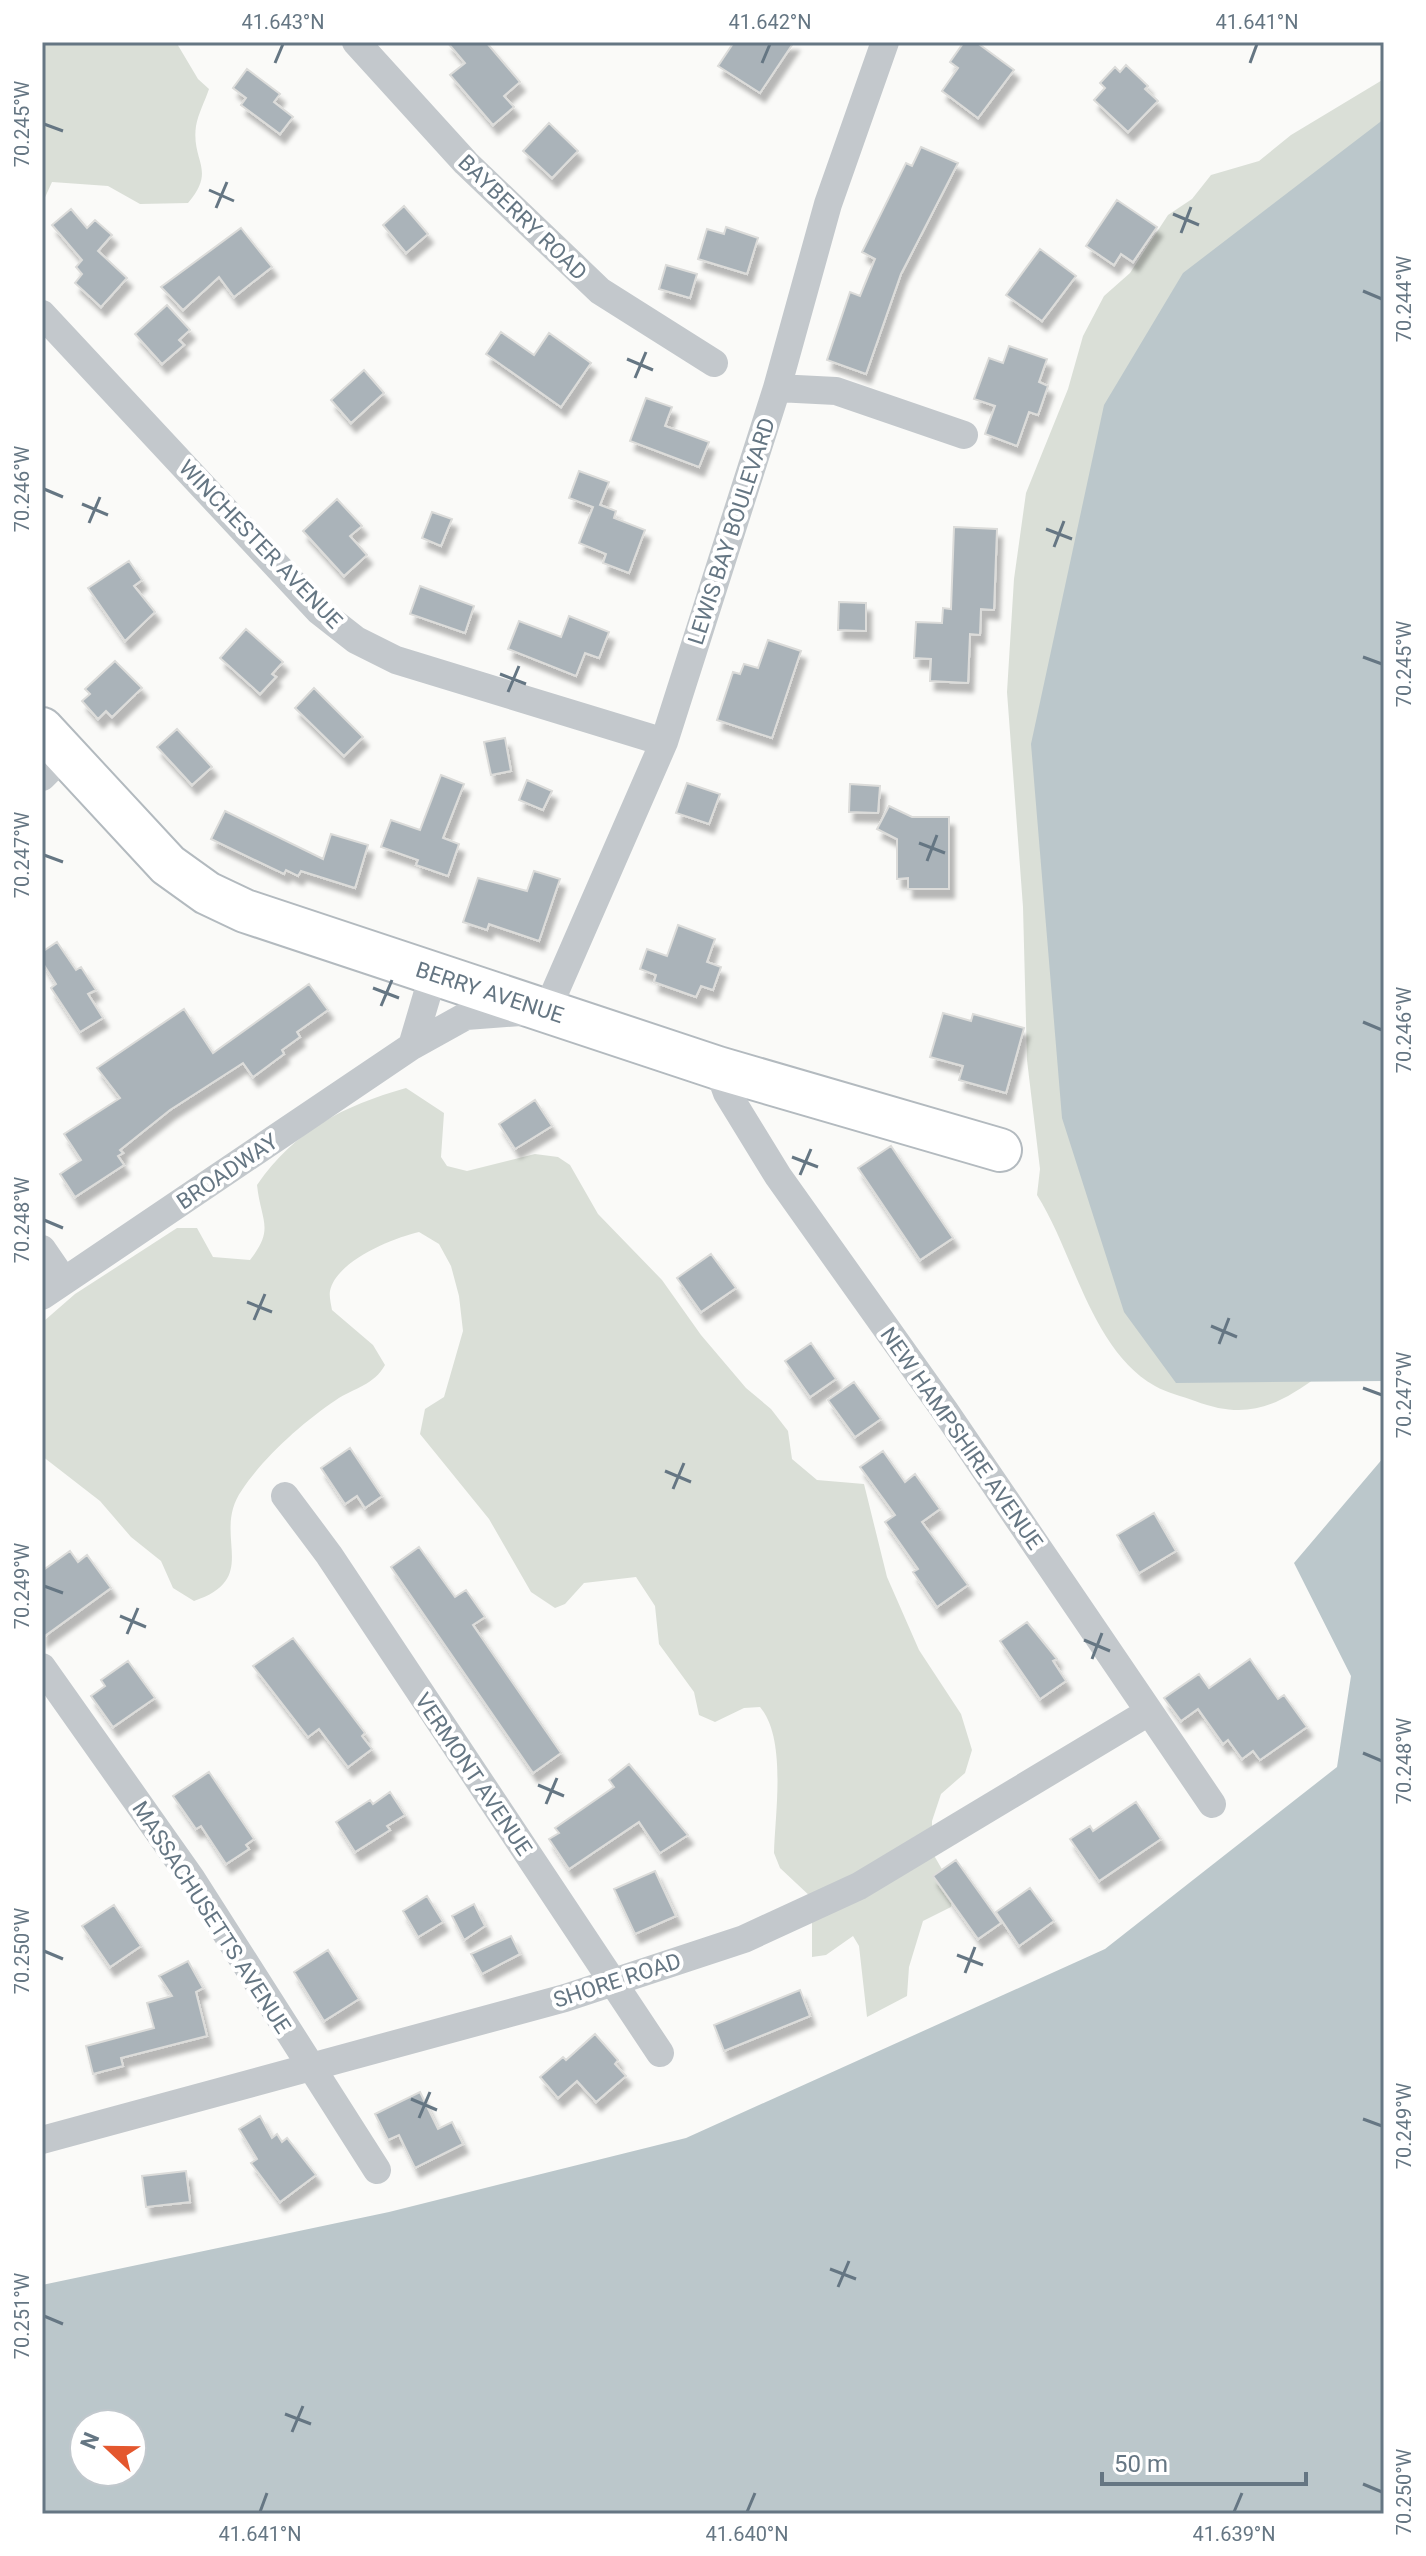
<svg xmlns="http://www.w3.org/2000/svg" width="1426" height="2556" viewBox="0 0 1426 2556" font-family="Roboto,sans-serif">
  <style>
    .green { fill: #dadfd7 }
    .water { fill: #bbc7cb; fill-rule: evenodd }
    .building { fill: #aab3b9; stroke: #dcdcda; stroke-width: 2; filter: url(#shadow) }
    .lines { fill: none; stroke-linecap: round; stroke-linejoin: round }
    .secondary-casing { stroke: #b3babf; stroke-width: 46 }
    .street { stroke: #c3c8cc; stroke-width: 28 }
    .secondary { stroke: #fff; stroke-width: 42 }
    .ticks { fill: none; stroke: #657683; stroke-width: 3 }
    .labels { text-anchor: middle; stroke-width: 8; stroke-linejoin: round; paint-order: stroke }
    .street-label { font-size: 22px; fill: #657683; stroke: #fff }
    .neatline { fill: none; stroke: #657683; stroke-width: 3 }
    .ticks-label { font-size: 20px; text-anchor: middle; fill: #657683 }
  </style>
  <defs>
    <filter id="shadow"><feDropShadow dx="5" dy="9" stdDeviation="2" flood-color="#0004"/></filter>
  </defs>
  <rect width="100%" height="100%" fill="#fafaf8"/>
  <path class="green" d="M42,42h134l22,37 11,10c-4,12 -11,25 -13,37 -5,36 21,43 -8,77l-48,1 -32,-18 -56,-4 -10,22z
    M1384,79v125l-64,1171c-43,31 -72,46 -125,26 -13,-5 -28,-8 -40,-15 -64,-36 -81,-133 -118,-191l3,-26 -13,-109 -4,-153 -16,-215 7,-113 12,-86 42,-104 15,-53 21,-40 26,-23 38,-58 24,-16 19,-24 48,-14 32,-26z
    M406,1088l38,25 -3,44 6,9 20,5 68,-17 23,3 12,8 28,49 64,66 39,55 45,53 25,21 17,22 4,28 25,21 47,4 23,93 32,73 42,64 11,36 -7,23 -24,21 -9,27v31l22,38 -3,17 -28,14 -14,46 -2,29 -40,21 -8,-71 -6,-10 -27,19 -14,2v-59l-32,-30 -6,-15c1,-40 13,-114 -14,-146l-16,1 -29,14 -16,-7 -5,-23 -35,-48 -4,-38 -19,-29 -52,6 -19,21 -10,4 -24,-16 -42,-73 -69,-85 5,-25 19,-12 19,-66 -4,-35 -8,-30 -12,-22 -20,-12c-26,6 -83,29 -89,59 -1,5 1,13 2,19l41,35 12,20c-11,20 -31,23 -49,35 -33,22 -72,57 -94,90 -32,45 21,88 -48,111l-21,-13 -12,-27 -30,-24 -31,-36 -58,-45 2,-135 31,-27 102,-66h20l16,29 37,3c25,-32 11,-38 7,-75 38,-55 86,-79 149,-97z"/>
  <path class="water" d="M1384,119v1262l-208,2 -52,-71 -62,-194 -31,-374 73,-339 79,-132z
    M1384,1457v1057h-1342v-229l347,-73 297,-74 419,-189 232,-182 14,-91 -57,-113zM84,2424h48v48h-48z"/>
  <path class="building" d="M447,42h39l34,40 -16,14 10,11 -21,18 -43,-50 15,-12z
    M734,42h60l-34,51 -42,-27z
    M964,42h12l38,28 -36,48 -36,-27 16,-23 -8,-6z
    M1126,65l22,21 -3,3 13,12 -30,31 -34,-32 11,-12 -5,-5 15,-16 5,5z
    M247,69l33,25 -6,8 19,15 -13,17 -39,-29 5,-7 -13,-10z
    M549,123l29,28 -26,27 -29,-27z
    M921,147l37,16 -57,111 -35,100 -39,-14 23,-68 10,4 15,-37 -13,-7 44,-89 6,3z
    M1117,200l40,27 -24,35 -12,-8 -7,11 -28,-19z
    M404,206l24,28 -22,19 -23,-28z
    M71,209l16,19 8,-8 17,15 -14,16 29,27 -26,29 -26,-24 7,-9 -6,-7 6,-7 -30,-35z
    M726,227l32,11 -11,36 -49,-15 9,-30 17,5z
    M241,228l31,39 -38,30 -15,-20 -36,33 -22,-23z
    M1040,249l36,27 -34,45 -36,-26z
    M666,265l31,9 -7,24 -31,-9z
    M167,305l23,25 -11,10 5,5 -22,19 -27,-30z
    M501,332l33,23 15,-22 42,30 -30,44 -75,-53z
    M1009,346l38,13 -8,23 9,4 -10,29 -9,-3 -12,34 -32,-12 10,-28 -21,-7 15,-41 14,5z
    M364,370l20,23 -33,30 -20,-23z
    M646,398l26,9 -7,19 44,16 -10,25 -69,-26z
    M579,471l30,11 -9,23 16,6 -2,7 31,12 -16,43 -26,-10 3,-9 -27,-11 14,-36 -24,-9z
    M337,499l25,27 -12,10 17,19 -23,21 -41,-45z
    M432,512l20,7 -11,27 -19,-8z
    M954,527l43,2 -3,81 -13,-1 -1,26 -10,-1 -2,49 -38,-2 1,-22 -17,-1 2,-36 26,1 1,-15 8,1z
    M129,561l13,19 -8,6 21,26 -30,29 -37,-53z
    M420,586l54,20 -9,27 -55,-19z
    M839,602l27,1v28l-28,-1z
    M569,616l40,16 -10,26 -14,-5 -9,23 -68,-27 11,-28 42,16z
    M246,629l37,33 -11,12 4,3 -16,17 -40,-36z
    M768,640l33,11 -29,87 -55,-18 16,-48 7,2 4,-10 14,4z
    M115,661l27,27 -30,29 -6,-6 -8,8 -16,-18 8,-7 -5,-5z
    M314,688l49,49 -19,19 -49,-48z
    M177,729l35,38 -20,18 -35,-38z
    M505,738l6,33 -20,4 -7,-33z
    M441,775l23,9 -21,54 16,6 -11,32 -32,-11 2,-5 -37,-13 10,-27 29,10z
    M527,780l25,11 -9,19 -24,-10z
    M687,783l33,11 -11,30 -33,-11z
    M850,784l30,2 -2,27 -29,-1z
    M889,806l23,11h37v72h-41v-11l-11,1v-40l-20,-10z
    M225,811l98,48 8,-25 37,11 -13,43 -54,-17 -3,5 -12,-6 -2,4 -73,-35z
    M534,871l26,8 -21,62 -50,-17 -2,6 -24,-8 15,-44 49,13z
    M678,925l37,14 -8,23 14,5 -8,23 -12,-4 -5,11 -42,-15 2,-7 -16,-6 7,-20 20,7z
    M57,942l19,28 5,-3 15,23 -8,4 15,24 -23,14 -29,-44 5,-4 -14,-22v-10z
    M309,984l19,26 -31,22 3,5 -18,13 2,4 -31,23 -10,-14 -73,47 -50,40 3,3 -5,3 6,9 -49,32 -15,-23 21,-14 -17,-26 56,-36 -23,-30 87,-59 29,44z
    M943,1013l28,8 2,-7 51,14 -18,65 -47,-13 4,-14 -33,-9z
    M535,1100l17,26 -37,23 -16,-25z
    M891,1146l62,92 -33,22 -62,-92z
    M711,1254l25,34 -35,24 -24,-34z
    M811,1343l25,36 -26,18 -25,-36z
    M854,1382l27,37 -26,18 -27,-37z
    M350,1448l32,48 -17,12 -8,-12 -12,8 -24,-36z
    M883,1451l22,31 10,-8 25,35 -18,13 46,63 -31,22 -24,-35 5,-3 -33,-47 10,-7 -35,-48z
    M1154,1513l22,38 -37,22 -22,-38z
    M419,1547l36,50 11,-7 19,27 -12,8 88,128 -28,20 -142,-206z
    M70,1551l8,11 9,-7 24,33 -69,50v-67z
    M1027,1622l30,37 -4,2 13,20 -26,18 -40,-58z
    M293,1638l72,95 -3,3 10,13 -24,18 -29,-38 -11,8 -55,-71z
    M1250,1659l28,40 6,-4 23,32 -47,33 -7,-9 -11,8 -14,-19 -5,4 -25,-35 -17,12 -17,-23 35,-24 10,14z
    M128,1661l27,37 -42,29 -22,-31 14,-10 -4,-6z
    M629,1764l59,71 -28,18 -21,-31 -70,47 -20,-30 10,-6 -4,-5 59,-41 -5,-7z
    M209,1772l45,67 -8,6 3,4 -23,15 -25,-38 -5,3 -23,-33z
    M390,1792l15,23 -18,11 3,4 -35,22 -19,-30 34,-22 3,4z
    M1136,1802l25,37 -62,42 -29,-42 20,-13 3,5z
    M956,1860l45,63 -23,16 -45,-63z
    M655,1871l21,45 -41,18 -21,-45z
    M1030,1888l24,33 -35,25 -23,-34z
    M427,1896l16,26 -25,15 -15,-26z
    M474,1904l11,22 -21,14 -12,-24z
    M114,1905l27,41 -31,21 -28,-41z
    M511,1936l9,18 -38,20 -11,-20z
    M328,1950l31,49 -35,22 -30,-49z
    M188,1961l15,27 -7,4 11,44 -86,22 2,8 -30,8 -7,-28 68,-18 -7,-25 25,-7 -13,-20z
    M800,1990l10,26 -86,35 -10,-26z
    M595,2034l23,26 -3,4 11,12 -30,26 -19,-21 -19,17 -18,-21 23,-20 3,3z
    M420,2092l18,37 14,-7 11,22 -48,24 -16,-33 -11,5 -13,-26z
    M260,2116l12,22 5,-4 5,8 5,-4 29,37 -36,27 -29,-39 6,-4 -18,-30z
    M186,2171l4,31 -44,5 -4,-31z"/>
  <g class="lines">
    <g class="secondary-casing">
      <path id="secondary" d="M42,729l126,136 39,28 38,18 473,157 282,82"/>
    </g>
    <path class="street" d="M356,42l110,121 134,128 114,72
      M42,314l277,297 37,29 40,20 268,82
      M777,388l59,3 128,44
      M42,777l23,-23
      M412,1046l54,-30 81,-6 117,-268 113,-354 51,-184 57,-162
      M718,1068l9,25 51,83 167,235 267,393
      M42,1249l22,32
      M42,1296l370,-250 21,-71
      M285,1496l44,59 331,498
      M42,1667l149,211 186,292
      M42,2140l523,-142 179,-59 115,-53 288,-173"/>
    <use href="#secondary" class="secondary"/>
  </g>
  <path class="ticks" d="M275,63l8,-19M762,63l8,-19M1250,63l7,-19M44,124l19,7M209,190l25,11M216,208l11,-26M1173,214l26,11M1181,233l10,-26M1363,291l19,8M627,359l26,11M635,378l11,-26M44,489l19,8M82,504l26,11M89,523l11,-26M1046,529l26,10M1054,547l10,-26M1363,657l19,7M500,674l26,10M508,692l11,-26M919,843l26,10M44,855l19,7M927,861l10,-26M373,988l26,10M381,1006l11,-26M1363,1022l19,8M792,1157l26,10M800,1175l11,-26M44,1220l19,8M247,1302l25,10M254,1320l11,-26M1211,1326l26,11M1219,1344l10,-26M1363,1388l19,7M665,1471l26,11M673,1489l11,-26M44,1586l19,7M120,1616l26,11M127,1634l11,-26M1084,1640l26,11M1092,1659l10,-26M1363,1753l19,8M538,1785l26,11M546,1804l11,-26M44,1951l19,8M957,1955l26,10M965,1973l10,-26M411,2099l26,11M419,2118l11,-26M1363,2119l19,7M830,2269l26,10M838,2287l11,-26M44,2316l19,8M285,2414l26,10M292,2432l11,-26M1363,2484l19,8M260,2512l7,-19M747,2512l8,-19M1234,2512l8,-19"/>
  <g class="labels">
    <g class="street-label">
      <text transform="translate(523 217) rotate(44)" y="8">BAYBERRY ROAD</text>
      <text transform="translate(731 531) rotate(-72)" y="8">LEWIS BAY BOULEVARD</text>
      <text transform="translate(261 544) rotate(46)" y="8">WINCHESTER AVENUE</text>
      <text transform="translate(490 992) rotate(18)" y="8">BERRY AVENUE</text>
      <text transform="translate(227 1171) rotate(-34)" y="8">BROADWAY</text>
      <text transform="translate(962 1438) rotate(55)" y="8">NEW HAMPSHIRE AVENUE</text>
      <text transform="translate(474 1774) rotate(56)" y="8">VERMONT AVENUE</text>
      <text transform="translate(212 1917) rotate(57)" y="8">MASSACHUSETTS AVENUE</text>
      <text transform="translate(617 1980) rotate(-18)" y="8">SHORE ROAD</text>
    </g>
  </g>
  <rect width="1426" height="2556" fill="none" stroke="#ffffff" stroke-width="88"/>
  <g transform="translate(108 2448) rotate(292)"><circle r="38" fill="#ffffff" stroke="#c1c8cd" stroke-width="2"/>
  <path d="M0-6L14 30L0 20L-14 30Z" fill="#e4572e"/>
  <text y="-12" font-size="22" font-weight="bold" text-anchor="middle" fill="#657683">N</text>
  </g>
  <path d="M1102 2472v12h204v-12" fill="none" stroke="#657683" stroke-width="4"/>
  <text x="1114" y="2472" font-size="24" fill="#657683" stroke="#ffffff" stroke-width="6" paint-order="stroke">50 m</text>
  <rect x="44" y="44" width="1338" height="2468" class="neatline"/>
  <g class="ticks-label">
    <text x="283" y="29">41.643°N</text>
    <text x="770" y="29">41.642°N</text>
    <text x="1257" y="29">41.641°N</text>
    <text transform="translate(22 124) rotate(-90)" y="7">70.245°W</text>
    <text transform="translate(1404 299) rotate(-90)" y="7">70.244°W</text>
    <text transform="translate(22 489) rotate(-90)" y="7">70.246°W</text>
    <text transform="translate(1404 664) rotate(-90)" y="7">70.245°W</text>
    <text transform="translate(22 855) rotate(-90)" y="7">70.247°W</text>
    <text transform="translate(1404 1030) rotate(-90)" y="7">70.246°W</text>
    <text transform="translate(22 1220) rotate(-90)" y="7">70.248°W</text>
    <text transform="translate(1404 1395) rotate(-90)" y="7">70.247°W</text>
    <text transform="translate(22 1586) rotate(-90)" y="7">70.249°W</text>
    <text transform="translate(1404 1761) rotate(-90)" y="7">70.248°W</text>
    <text transform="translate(22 1951) rotate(-90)" y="7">70.250°W</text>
    <text transform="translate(1404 2126) rotate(-90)" y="7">70.249°W</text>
    <text transform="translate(22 2316) rotate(-90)" y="7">70.251°W</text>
    <text transform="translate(1404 2492) rotate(-90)" y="7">70.250°W</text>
    <text x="260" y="2541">41.641°N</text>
    <text x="747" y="2541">41.640°N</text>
    <text x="1234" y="2541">41.639°N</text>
  </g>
</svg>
